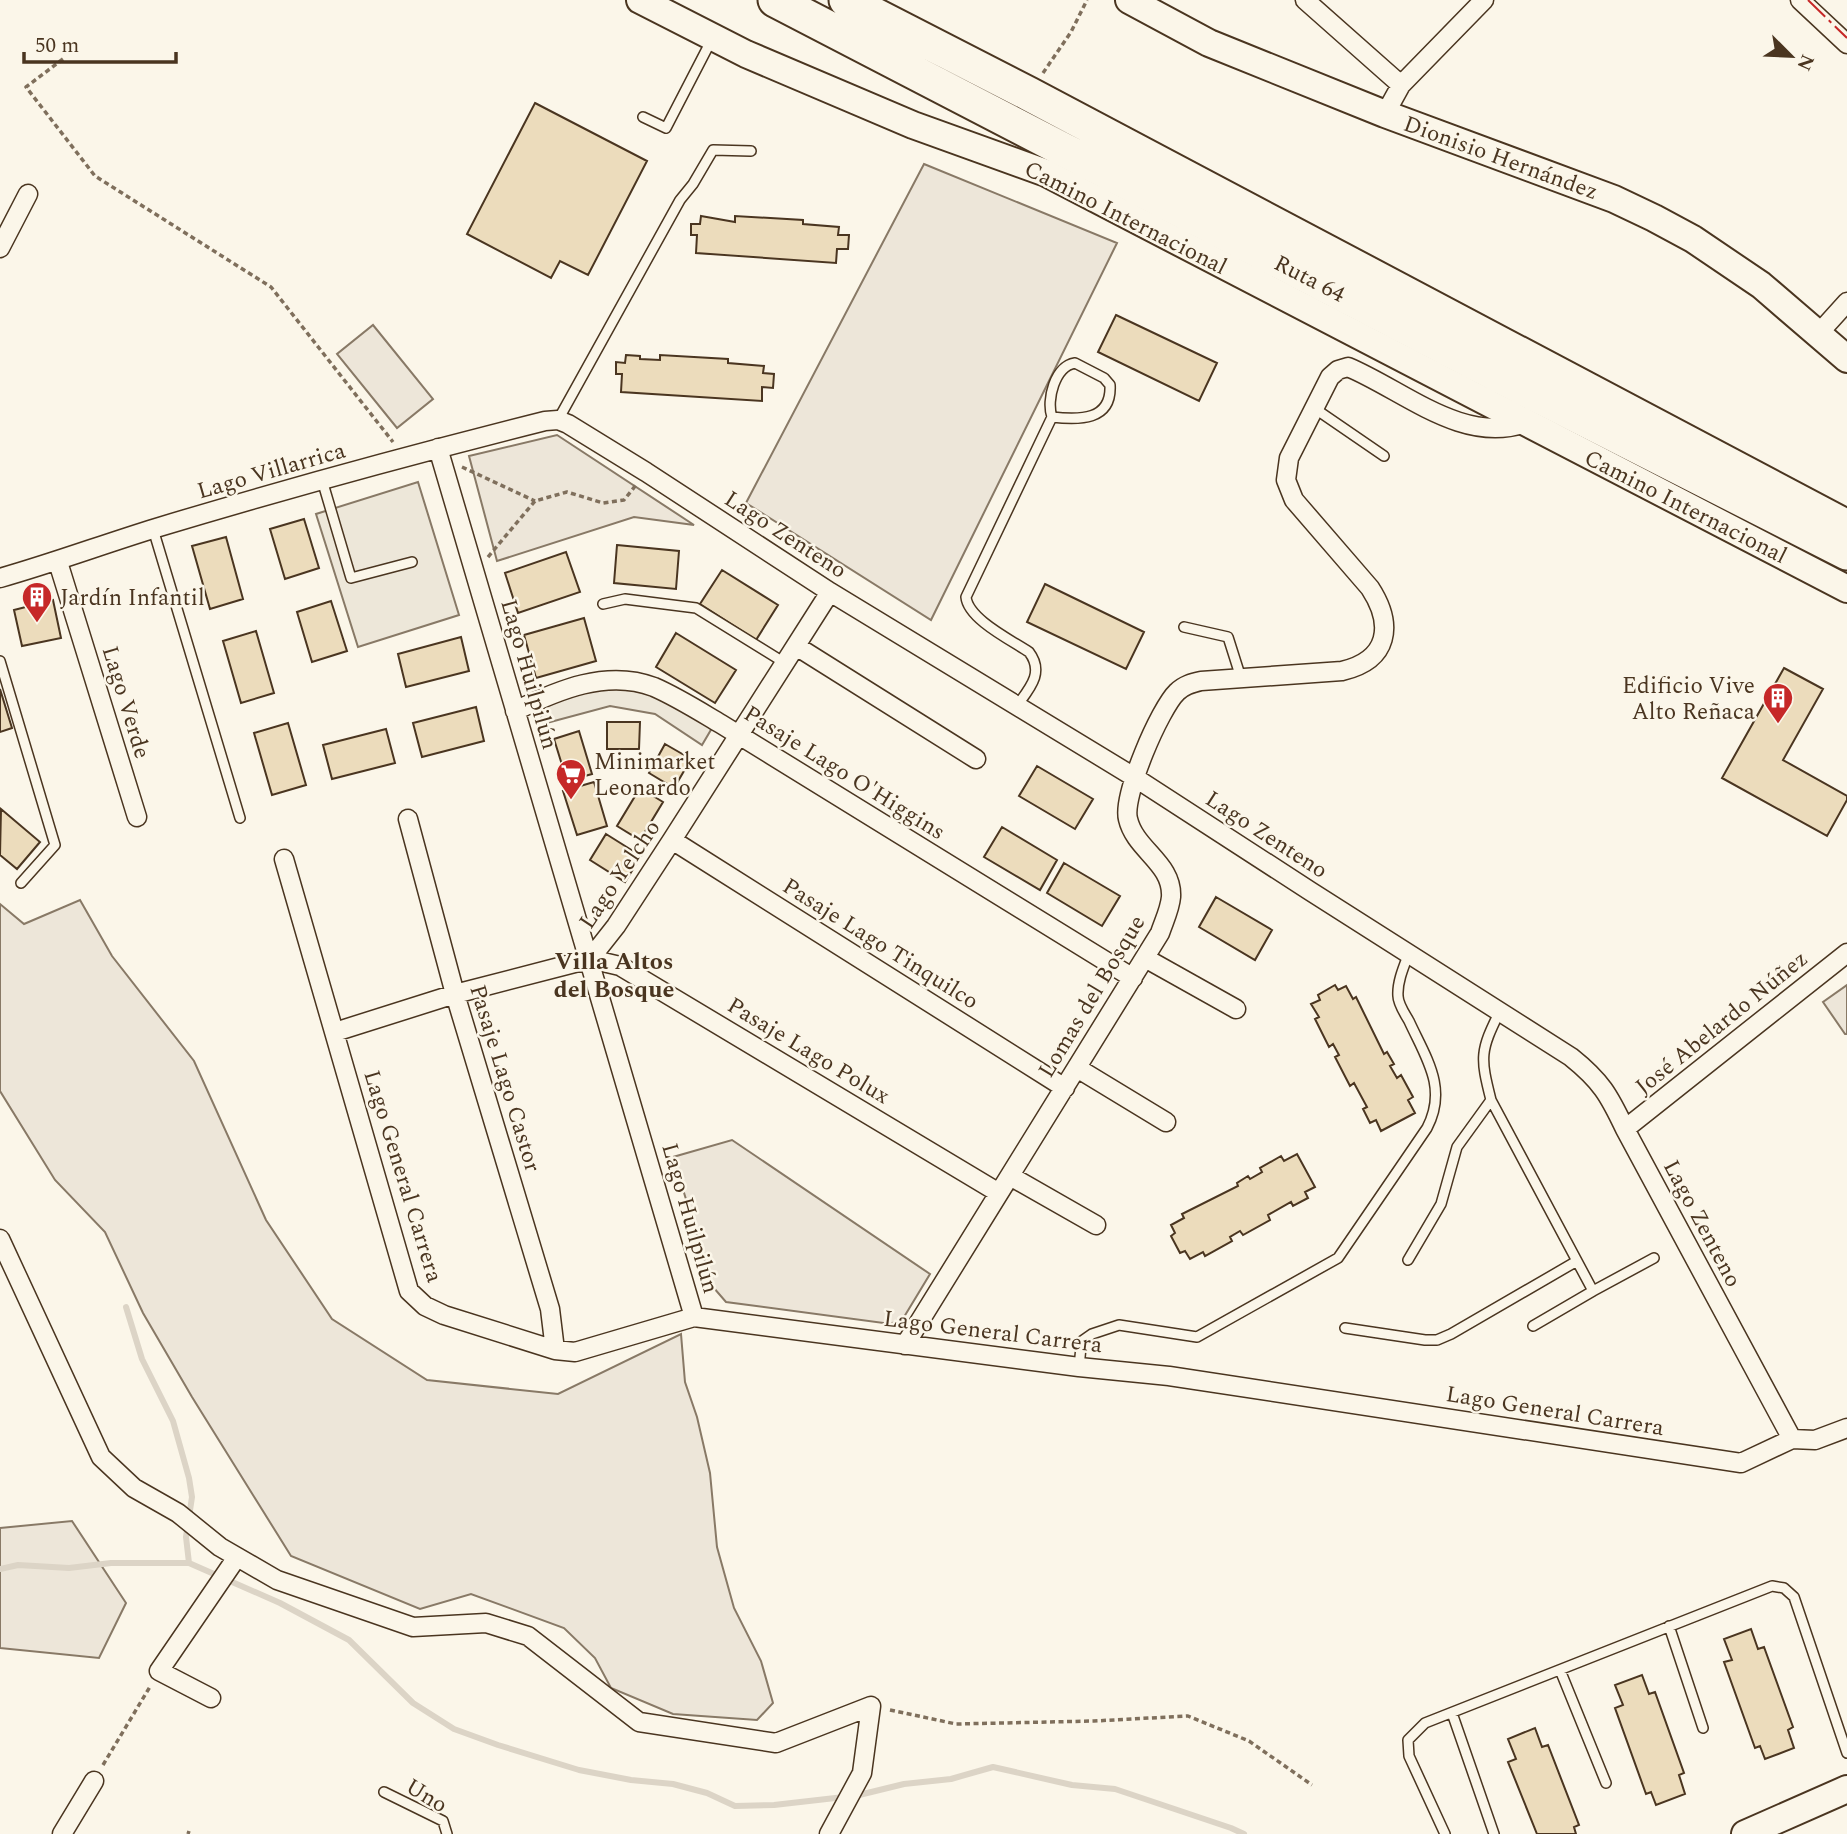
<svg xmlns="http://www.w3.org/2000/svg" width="1847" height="1834" viewBox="0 0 1847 1834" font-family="Spectral,serif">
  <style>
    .green { fill: #ede6d9; stroke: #887966; stroke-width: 2 }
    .parking { fill: #ede7d9; stroke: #887966; stroke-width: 2 }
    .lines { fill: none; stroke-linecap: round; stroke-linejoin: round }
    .stream { stroke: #dcd4c6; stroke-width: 6 }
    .building { fill: #ecdcbc; stroke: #4a3520; stroke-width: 2 }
    .lane-casing { stroke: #4a3520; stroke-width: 12 }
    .street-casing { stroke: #4a3520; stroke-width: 21 }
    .secondary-casing { stroke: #4a3520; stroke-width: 30 }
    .highway-casing { stroke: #4a3520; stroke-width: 37 }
    .path { stroke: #7f6f5c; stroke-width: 3.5; stroke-dasharray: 5 3.5; stroke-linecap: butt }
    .lane { stroke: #fbf6e9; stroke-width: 9 }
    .street { stroke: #fbf6e9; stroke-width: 18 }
    .secondary { stroke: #fbf6e9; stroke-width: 26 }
    .highway { stroke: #fbf6e9; stroke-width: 33 }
    .power { stroke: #c62828; stroke-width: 2; stroke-dasharray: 24 5 3.5 5; stroke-linecap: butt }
    .labels { text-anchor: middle; stroke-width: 5; stroke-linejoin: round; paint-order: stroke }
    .street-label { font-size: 23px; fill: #4a3520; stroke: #fbf6e9 }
    .poi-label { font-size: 23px; fill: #4a3520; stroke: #fbf6e9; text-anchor: start }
    .neighbourhood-label { font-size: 24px; font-weight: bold; fill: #4a3520; stroke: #fbf6e9 }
  </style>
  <rect width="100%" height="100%" fill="#fbf6e9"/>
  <path class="green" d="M924,164l193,79 -186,377 -185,-117z
    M373,325l60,74 -36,29 -60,-74z
    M557,435l137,90 -60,-8 -137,44 -28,-105z
    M80,900l32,56 82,105 72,159 66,99 95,61 131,14 123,-60 4,48 12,35 13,56 7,74 17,61 27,53 12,42 -16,17 -84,-6 -62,-26 -16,-30 -31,-30 -93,-34 -51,15 -129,-53 -99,-159 -49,-84 -38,-81 -50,-52 -55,-89v-187l24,20z
    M1847,985v49h-2l-22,-32z
    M732,1140l198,134 -26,43 -13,7 -165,-22 -13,-15 -40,-130z
    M72,1521l54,82 -27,55 -99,-10v-120z"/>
  <path class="parking" d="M418,482l41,133 -101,32 -42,-133z
    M607,686l50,9 55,33 -10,17 -47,-31 -45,-8 -67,18 -5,-19z"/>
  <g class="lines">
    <path class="stream" d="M126,1307l16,52 31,62 16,57 3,19 -6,40 3,26
      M0,1569l18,-4 51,3 42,-5h78l91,40 69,37 64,63 41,26 44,16 81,25 52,10 42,4 34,9 28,13 39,-1 70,-8
      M855,1796l49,-12 47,-5 42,-12 79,18 43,4 116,39 13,6"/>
  </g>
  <path class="building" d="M535,103l112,58 -59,114 -28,-14 -9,17 -84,-44z
    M701,216l34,6v-6l68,4v4l36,3 -1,8h11l-1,14h-11l-1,14 -140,-10 1,-18h-6v-11h9z
    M1116,315l101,48 -18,38 -101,-49z
    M626,355l14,1v3l20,1v-5l68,4v4l36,3 -1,7 11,1 -1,14 -11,-1v14l-141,-9 1,-18h-6v-12l9,1z
    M304,519l15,49 -34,11 -15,-50z
    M226,537l17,62 -33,10 -18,-63z
    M617,545l62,6 -3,38 -62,-6z
    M566,552l14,40 -62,21 -13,-40z
    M722,570l56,35 -22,35 -56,-36z
    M1045,584l99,48 -18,37 -99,-47z
    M53,600l8,38 -39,8 -8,-36z
    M331,601l16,50 -35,11 -15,-50z
    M584,618l12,43 -60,17 -12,-43z
    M256,631l18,62 -33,10 -18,-62z
    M676,633l60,37 -21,33 -59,-36z
    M461,637l8,34 -63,16 -8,-33z
    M1784,668l39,21 -40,71 64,36v4l-20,36 -105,-58z
    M0,689l12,39 -12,4z
    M476,707l8,34 -62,16 -9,-34z
    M607,722h33l-1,27h-32z
    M288,723l18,62 -34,10 -18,-62z
    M386,729l9,34 -63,16 -9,-34z
    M579,731l13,43 -25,7 -13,-42z
    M665,744l26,15 -17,29 -25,-15z
    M1037,766l56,33 -18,30 -56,-33z
    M594,782l13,44 -30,9 -14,-44z
    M640,788l23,14 -23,38 -23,-14z
    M1,809l39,33 -23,27 -17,-14z
    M1002,827l55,33 -17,30 -56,-33z
    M606,834l35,22 -16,26 -35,-22z
    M1064,863l56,33 -18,30 -55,-33z
    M1216,897l56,33 -17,30 -56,-33z
    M1335,985l3,5 8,-4 7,13 3,-2 28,57 3,-2 7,12 -4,2 7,12 4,-3 12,22 -5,3 7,13 -34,18 -5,-11 -6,3 -7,-14 4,-2 -13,-24 -4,3 -15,-29 4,-2 -6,-11 -4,3 -14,-28 4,-2 -8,-13 9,-4 -2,-5z
    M1297,1154l18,33 -10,5 3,6 -15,8 -2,-4 -23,13 2,5 -27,15 -3,-4 -10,6 2,4 -27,15 -2,-4 -13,7 -5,-8 -5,2 -9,-17 4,-3 -4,-8 13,-7 -2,-4 56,-28 -1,-3 11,-7 2,3 12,-7 -2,-4 21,-12 3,5z
    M1751,1629l7,20 6,-2 29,80 -5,3 6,18 -29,11 -5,-13 -5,2 -31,-86 8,-2 -8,-21z
    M1642,1675l7,19 6,-2 29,81 -5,2 6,19 -29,11 -5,-13 -5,2 -31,-86 8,-3 -8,-20z
    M1535,1728l7,19 6,-2 31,80 -5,2 2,7h-39l-29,-72 8,-3 -8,-20z"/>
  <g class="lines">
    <g class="lane-casing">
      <path id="lane" d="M643,117l23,11 46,-89
        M1075,363l29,15 6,7c2,36 -31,35 -58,32 -6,-17 3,-51 23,-54z
        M1314,408l70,48
        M558,420l122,-220 13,-16 20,-34 38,1
        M322,480l29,98 61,-16
        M153,529l87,289
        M603,604l22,-5 71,9 89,55
        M1184,627l44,10 13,41
        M0,661l55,184 -34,38
        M1016,707c13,-18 29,-34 13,-55 -18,-12 -61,-33 -63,-55l86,-180
        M1500,1011c-20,40 -20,46 -9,89l102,191 -60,35
        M1408,1260l33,-56 16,-57 34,-47
        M1593,1291l61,-33
        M1345,1328l80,12h12l14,-6 126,-73
        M1082,1341l10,-7 27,-9 78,12 141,-79 89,-130c21,-40 -1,-70 -18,-107 -4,-7 -11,-17 -11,-25 -1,-14 6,-30 11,-43
        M1079,1367l2,-20
        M1669,1626l34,102
        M1560,1670l46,113
        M1452,1713l42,121
        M384,1792l59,29 4,13
        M1445,1834l-36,-78 -1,-16 17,-17 347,-137 12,2 10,9 53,156"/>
    </g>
    <g class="street-casing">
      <path id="street" d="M1305,0l96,85
        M1800,0l47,44
        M1385,114l16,-29 83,-85
        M0,248l28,-54
        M1819,333l28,-31
        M438,448l256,869
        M58,562l79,255
        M0,578c53,-15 104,-34 156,-50 129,-39 258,-74 389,-107l13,-1 10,4 78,48 184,120 304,185 176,114 261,166c30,24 38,38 54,72l167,310
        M796,646l180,113
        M515,711c43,-21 92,-42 139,-24 23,10 45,24 67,37l412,254
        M408,819l47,175 95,315 5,41
        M672,840l393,248
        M284,859l125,432 16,15 19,9 111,35 20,2 119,-35 385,50 90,9 572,87 51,-24 23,1 32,-12
        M1145,958l91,51
        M590,959l30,7 379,227
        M335,1032l120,-38 135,-35 26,-33 56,-86 158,-248
        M1077,1068l89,54
        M1625,1129l222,-176
        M1010,1176l86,49
        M0,1239l101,218 33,31 44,25 42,34 57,33 136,47 73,-4 42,13 111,86 137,21 95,-37 -9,67 -33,61
        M905,1345l255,-412c4,-12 10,-24 11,-36 2,-34 -36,-47 -43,-78 -6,-23 32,-111 49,-127 7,-7 15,-9 24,-11l141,-10c47,-11 52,-46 28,-83l-76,-88 -8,-20 3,-22 41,-81 8,-7 10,-3c55,23 115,78 177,56
        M211,1698l-52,-27 78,-114
        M62,1834l32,-53"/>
    </g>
    <g class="secondary-casing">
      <path id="secondary" d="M640,0l106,54 167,71 133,48 801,416
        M1129,0l80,43 176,71 229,85 40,19 39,21 68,46 86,74
        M1745,1834l102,-45"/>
    </g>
    <g class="highway-casing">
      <path id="highway" d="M775,0l753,391 319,162
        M846,0l183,94 818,433"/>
    </g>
    <path class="path" d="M63,59l-37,28 69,89 176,111 122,155
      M1043,73l28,-41 16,-32
      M462,467l73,34
      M488,557l47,-56 32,-9 36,11 21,-3 12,-15
      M890,1710l66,14 138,-3 94,-5 61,25 63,44
      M103,1765l48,-80
      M188,1834l1,-3"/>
    <use href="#lane" class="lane"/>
    <use href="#street" class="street"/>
    <use href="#secondary" class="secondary"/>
    <use href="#highway" class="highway"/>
    <path class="power" d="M1808,0l39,38"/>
  </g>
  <defs>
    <g id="building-pin" transform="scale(1.575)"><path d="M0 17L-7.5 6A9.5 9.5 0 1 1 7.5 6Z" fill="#c62828" stroke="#fbf6e9"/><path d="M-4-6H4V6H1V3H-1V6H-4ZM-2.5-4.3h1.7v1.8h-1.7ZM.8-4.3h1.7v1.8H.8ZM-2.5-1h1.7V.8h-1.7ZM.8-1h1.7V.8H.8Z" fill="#fff"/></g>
    <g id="supermarket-pin" transform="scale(1.575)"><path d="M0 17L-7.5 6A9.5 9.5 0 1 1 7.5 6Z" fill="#c62828" stroke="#fbf6e9"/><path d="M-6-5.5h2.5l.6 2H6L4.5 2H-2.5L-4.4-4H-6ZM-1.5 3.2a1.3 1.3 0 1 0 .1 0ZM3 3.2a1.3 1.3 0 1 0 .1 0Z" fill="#fff"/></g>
  </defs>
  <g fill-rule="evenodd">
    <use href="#building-pin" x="37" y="597"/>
    <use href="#building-pin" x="1778" y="698"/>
    <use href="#supermarket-pin" x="571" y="774"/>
  </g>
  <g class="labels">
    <g class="street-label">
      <text transform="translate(1501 157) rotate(20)" y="8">Dionisio Hernández</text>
      <text transform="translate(1126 217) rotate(27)" y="8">Camino Internacional</text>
      <text transform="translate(1310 278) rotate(27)" y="8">Ruta 64</text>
      <text transform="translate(271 470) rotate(-16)" y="8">Lago Villarrica</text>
      <text transform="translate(1686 506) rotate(27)" y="8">Camino Internacional</text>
      <text transform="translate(786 534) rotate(33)" y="8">Lago Zenteno</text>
      <text transform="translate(530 674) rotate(74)" y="8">Lago Huilpilún</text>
      <text transform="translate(127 702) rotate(73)" y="8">Lago Verde</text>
      <text transform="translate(845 772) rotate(32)" y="8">Pasaje Lago O'Higgins</text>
      <text transform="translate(1267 834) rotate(33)" y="8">Lago Zenteno</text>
      <text transform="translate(619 874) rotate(-56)" y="8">Lago Yelcho</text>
      <text transform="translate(881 943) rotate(32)" y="8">Pasaje Lago Tinquilco</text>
      <text transform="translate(1091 996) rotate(-59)" y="8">Lomas del Bosque</text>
      <text transform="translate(1721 1022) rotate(-39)" y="8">José Abelardo Núñez</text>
      <text transform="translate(809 1050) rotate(31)" y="8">Pasaje Lago Polux</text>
      <text transform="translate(506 1078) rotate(73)" y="8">Pasaje Lago Castor</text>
      <text transform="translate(404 1176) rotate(73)" y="8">Lago General Carrera</text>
      <text transform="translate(691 1218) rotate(74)" y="8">Lago Huilpilún</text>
      <text transform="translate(1703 1223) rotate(62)" y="8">Lago Zenteno</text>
      <text transform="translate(993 1331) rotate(7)" y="8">Lago General Carrera</text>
      <text transform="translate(1555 1410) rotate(9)" y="8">Lago General Carrera</text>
      <text transform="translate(427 1795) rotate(31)" y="8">Uno</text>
    </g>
    <g class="poi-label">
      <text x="60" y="605">Jardín Infantil</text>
      <text x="1755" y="693" text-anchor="end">Edificio Vive<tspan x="1755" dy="26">Alto Reñaca</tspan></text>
      <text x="594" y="769">Minimarket<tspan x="594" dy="26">Leonardo</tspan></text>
    </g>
    <g class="neighbourhood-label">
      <text x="614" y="969">Villa Altos<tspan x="614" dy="28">del Bosque</tspan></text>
    </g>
  </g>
  <g transform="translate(1791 56) rotate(114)" stroke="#fbf6e9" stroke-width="5" paint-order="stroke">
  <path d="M0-5L12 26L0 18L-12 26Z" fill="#4a3520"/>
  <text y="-10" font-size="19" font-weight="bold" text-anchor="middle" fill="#4a3520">N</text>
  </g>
  <path d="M24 52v10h152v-10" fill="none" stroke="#4a3520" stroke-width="3.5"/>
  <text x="35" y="52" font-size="21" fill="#4a3520" stroke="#fbf6e9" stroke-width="5" paint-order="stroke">50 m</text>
</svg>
